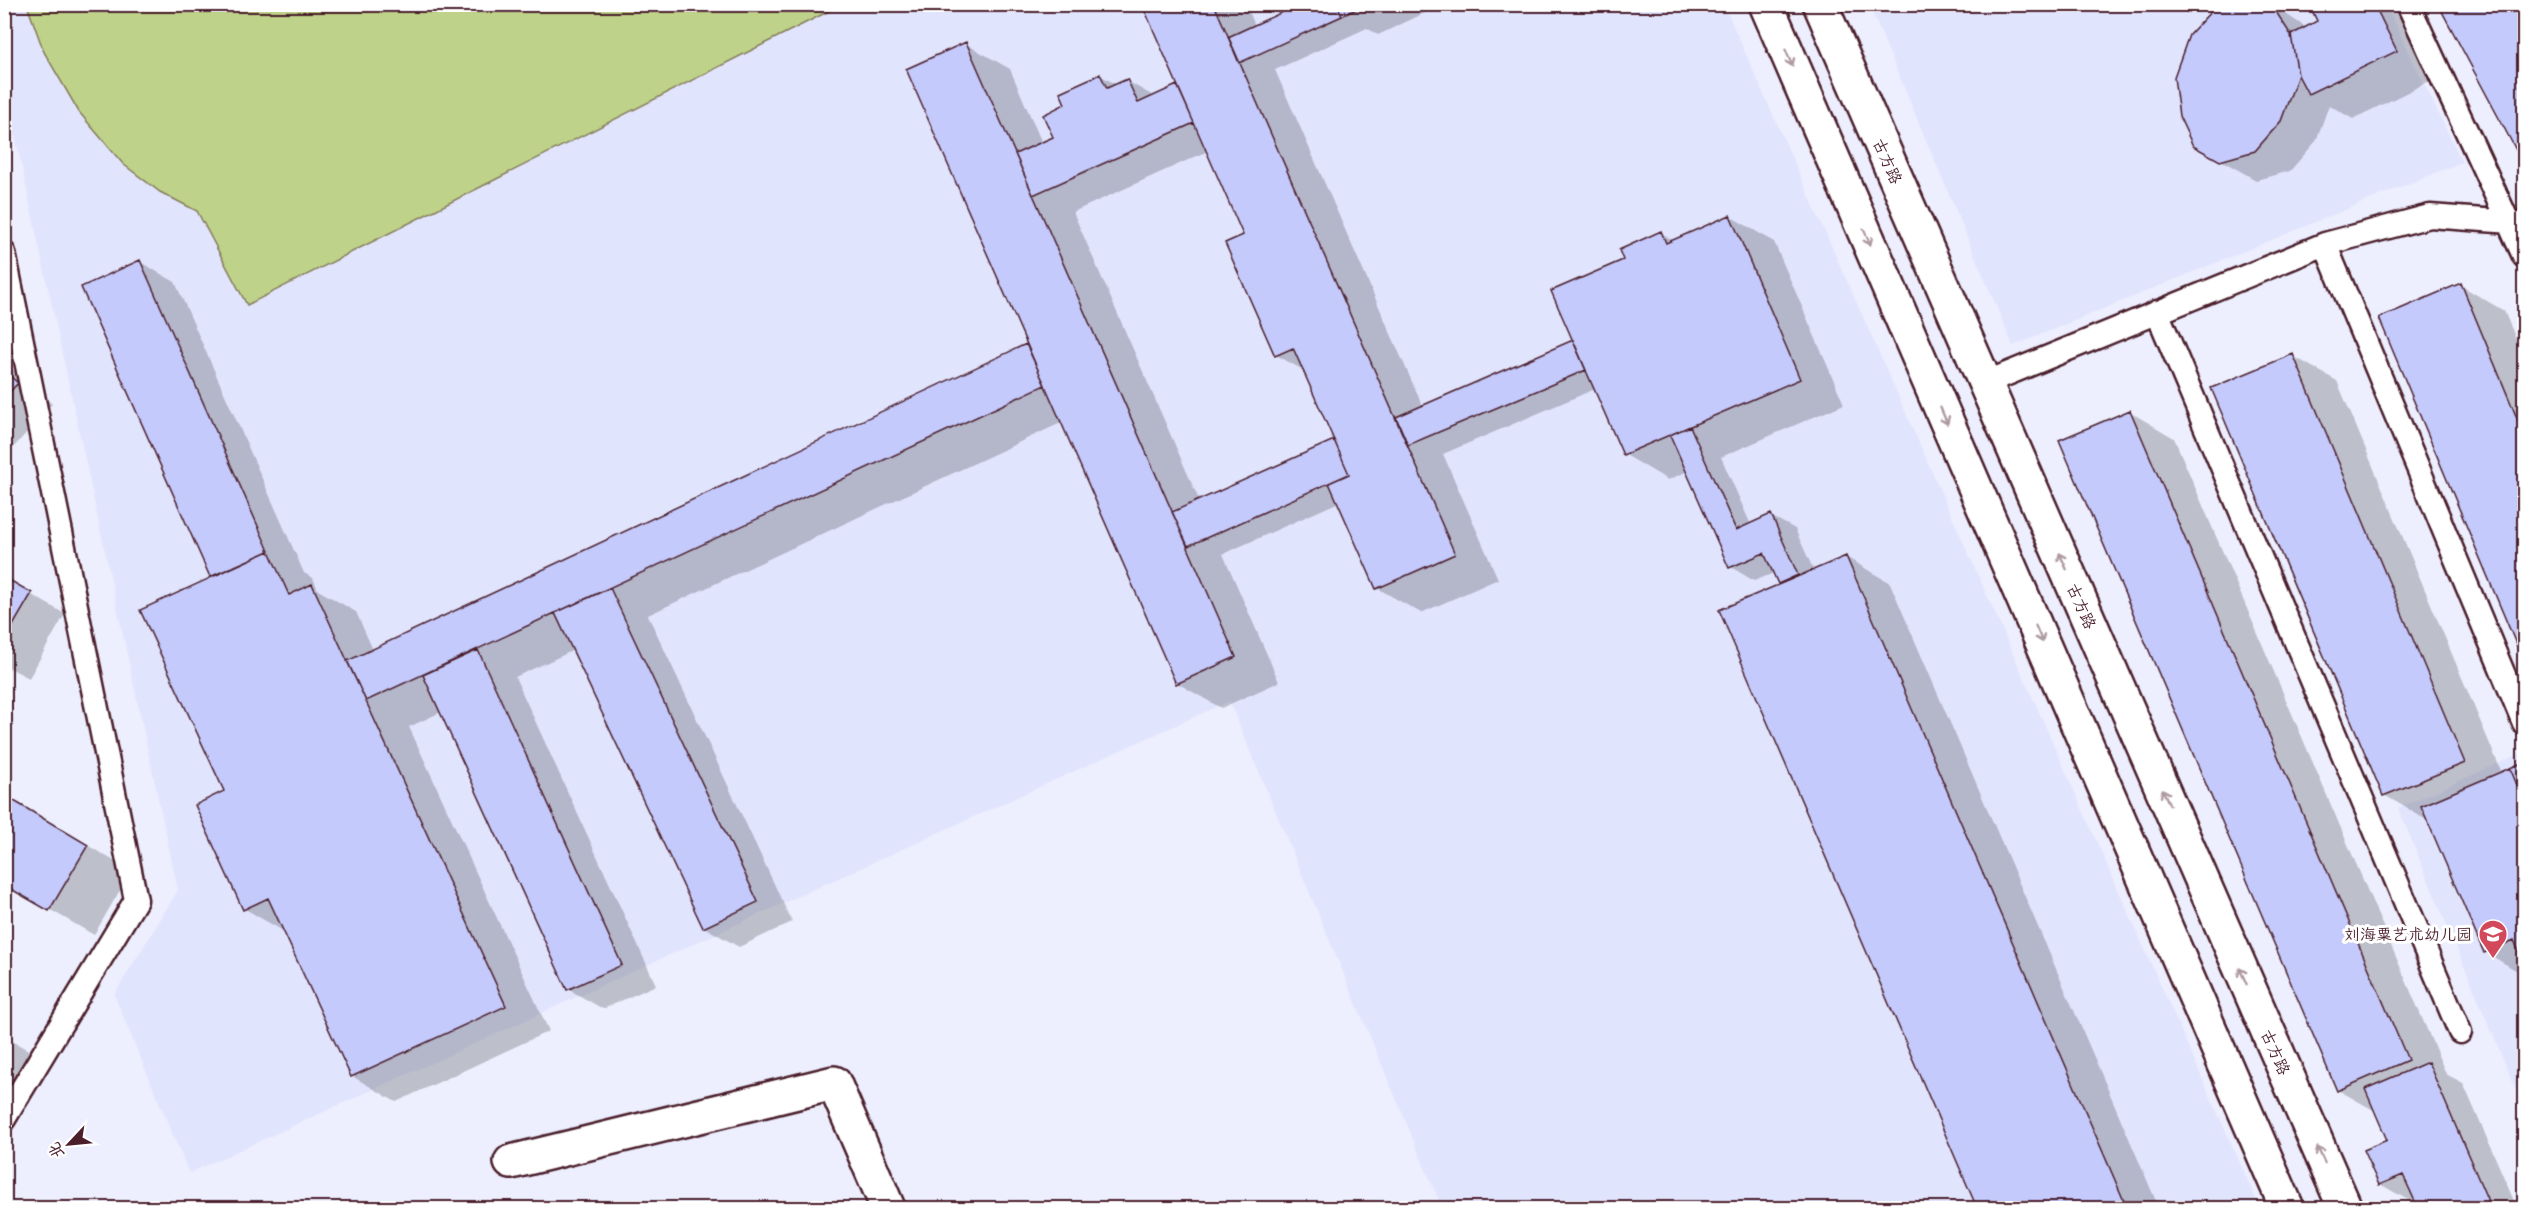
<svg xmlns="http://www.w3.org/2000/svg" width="2529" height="1213" viewBox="0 0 2529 1213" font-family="Mali,'LXGW WenKai TC',sans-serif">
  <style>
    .built { fill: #e1e4fd }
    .green { fill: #bed389; stroke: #84795a; stroke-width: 1.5 }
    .shadow { fill: #0003; fill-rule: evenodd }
    .building { fill: #c4cafc; stroke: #4a1f2b; stroke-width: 1.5 }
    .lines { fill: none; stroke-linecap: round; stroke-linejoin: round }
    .lane-casing { stroke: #4a1f2b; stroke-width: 27 }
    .street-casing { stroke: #4a1f2b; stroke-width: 38 }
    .secondary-casing { stroke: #4a1f2b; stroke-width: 38 }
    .lane { stroke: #fff; stroke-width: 22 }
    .street { stroke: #fff; stroke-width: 33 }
    .secondary { stroke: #fff; stroke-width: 33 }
    .oneway { stroke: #ae9aa0 }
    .labels { text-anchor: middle; stroke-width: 6; stroke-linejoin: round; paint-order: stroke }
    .street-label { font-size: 16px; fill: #4a1f2b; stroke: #fff }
    .poi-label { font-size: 16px; fill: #4a1f2b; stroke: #fff; text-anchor: end }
  </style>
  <rect width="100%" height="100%" fill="#edeffe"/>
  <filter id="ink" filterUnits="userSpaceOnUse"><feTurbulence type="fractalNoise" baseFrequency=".0167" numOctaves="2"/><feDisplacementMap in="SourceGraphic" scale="12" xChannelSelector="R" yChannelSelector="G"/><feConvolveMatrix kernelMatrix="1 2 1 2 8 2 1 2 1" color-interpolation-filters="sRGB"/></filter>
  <g filter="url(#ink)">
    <path class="built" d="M4,5h1720l536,1203h-818l-213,-507 -1040,472 -75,-178 64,-105 -166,-769 -7,-50z
      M1869,5h517l76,157 -449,184z
      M2524,752v357l-126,-301z"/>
    <path class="green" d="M27,5v-1l814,1 -594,300 -50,-94 -37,-19 -37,-28 -44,-52 -35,-60z"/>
    <path class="shadow" d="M1131,4h115l9,22 49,-22h140l-66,31 -11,-7 -92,42 148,337 151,-66 51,-80 36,-28 13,8 56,-25 44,26 70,162 -123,53 30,68 20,-9 24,13 19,42 32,-14 44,26 269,625h-180l-258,-597 61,-26 -8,-12 -20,8 -23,-14 -43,-96 -20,9 -44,-26 -29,-65 -152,65 55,125 -77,34 -44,-25 -38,-86 -116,52 56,128 -58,26 -44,-25 -114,-261 -415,193 144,307 -53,25 -35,-20 -130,-277 -59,27 141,308 -53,24 -35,-20 -127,-277 -32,15 140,304 -153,71 -44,-26 -67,-144 -40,-23 -19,-117 -12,-214 -3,-2 -71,-314 35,20 129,291 9,5 5,12 38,22 17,38 655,-305 -62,-301 44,25 32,74 13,-6 12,-32 33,-30 17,10 10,-4 28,16 24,-11 -31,-71zM1208,151l37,85 31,119 29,16 31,70 -136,61 -127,-290z
      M2270,4l37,24 12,-6 -9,-18h95l35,72 -87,43 -24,-14 -13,36 -26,30 -34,9 -62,-35z
      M2440,4h84v157z
      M2460,285l44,26 20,47v301l-143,-340z
      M2293,356l44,25 165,392 22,-10v212l-39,-23 -56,-131 -45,-26z
      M4,362l48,42 -48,54z
      M2130,412l44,26 272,636 17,9 54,125h-97l-3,-5 -2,1 -35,-20 9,-43 -12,-29 -39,-22z
      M4,579l61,35 -36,64 -25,-13z
      M4,796l127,75 -37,64 -90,-52z
      M4,1036l41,24 -41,63z"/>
    <path class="building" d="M1142,4h72l241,550 -79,35 -47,-106 20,-9 -56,-126 -18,8 -50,-113 18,-8z
      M1300,4h37l5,12 -103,47 -11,-26z
      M1337,4h29l-24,12z
      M2222,4h49l20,31 7,40 -17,46 -26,30 -35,10 -27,-15 -14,-30 -5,-39 15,-42 26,-28z
      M2309,4h65l23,47 -89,43 -10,-19 -7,-40 26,-14z
      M2438,4l86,1v160z
      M966,42l270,615 -60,27 -270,-615z
      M1100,74l7,14 20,-9 11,24 39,-18 17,38 -161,72 -18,-41 38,-17 -10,-22 22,-11 -5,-12z
      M1730,215l70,164 -177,76 -72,-164 72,-31 -4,-10 42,-19 5,12z
      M140,260l129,291 -59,26 -129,-290z
      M2461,283l63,152v228l-145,-345z
      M1573,340l13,30 -178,75 -12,-28z
      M1026,344l19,41 -679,316 -19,-40z
      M2293,354l172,409 -82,33 -172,-408z
      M4,371l14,12 -14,15z
      M2130,410l278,650 -71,31 -278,-651z
      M1690,426l46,104 35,-16 27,61 -20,9 -14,-31 -35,15 -59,-133z
      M1334,440l15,34 -161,72 -16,-34z
      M269,551l20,44 23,-11 194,422 -155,71 -83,-179 -25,12 -48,-105 29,-14 -84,-181z
      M1846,556l281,652h-150l-258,-598z
      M4,577l28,16 -28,48z
      M610,588l148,314 -55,26 -148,-315z
      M478,650l144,315 -55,25 -144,-315z
      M2524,762v40l-14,-34z
      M2510,768l14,34v162l-10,-24 -30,13 -63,-147z
      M4,795l84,50 -39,66 -45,-26z
      M2428,1062l63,146h-73l-15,-33 -24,10 -16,-35 24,-10 -22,-51z"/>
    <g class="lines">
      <g class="lane-casing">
        <path id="lane" d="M2408,4l116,252
          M2325,244l199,479
          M4,253l132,647 -132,219
          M2157,312l303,720
          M1985,383l340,-139 105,-28 94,7"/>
      </g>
      <g class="street-casing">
        <path id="street" d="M511,1162l323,-79 54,125"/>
      </g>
      <g class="secondary-casing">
        <path id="secondary" d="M1766,4l521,1204
          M1820,4l525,1204"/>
      </g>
      <use href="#lane" class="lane"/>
      <use href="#street" class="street"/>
      <use href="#secondary" class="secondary"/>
    </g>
    <defs><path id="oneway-shaft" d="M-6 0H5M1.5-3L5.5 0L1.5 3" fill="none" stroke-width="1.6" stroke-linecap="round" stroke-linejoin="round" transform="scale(1.5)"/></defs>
    <g class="oneway">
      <use href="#oneway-shaft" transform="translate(1789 58) rotate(67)"/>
      <use href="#oneway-shaft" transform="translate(1867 237) rotate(67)"/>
      <use href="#oneway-shaft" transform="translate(1944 416) rotate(67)"/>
      <use href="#oneway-shaft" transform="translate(2063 561) rotate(-114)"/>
      <use href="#oneway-shaft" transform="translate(2039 634) rotate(67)"/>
      <use href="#oneway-shaft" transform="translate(2166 797) rotate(-114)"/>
      <use href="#oneway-shaft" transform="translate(2243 976) rotate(-114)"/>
      <use href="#oneway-shaft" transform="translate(2321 1155) rotate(-114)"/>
    </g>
  </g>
  <defs>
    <g id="school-pin" transform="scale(1.5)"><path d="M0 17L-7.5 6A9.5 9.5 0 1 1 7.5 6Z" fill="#d1495b" stroke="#fff"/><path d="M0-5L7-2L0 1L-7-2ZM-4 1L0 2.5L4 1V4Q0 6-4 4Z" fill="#fff"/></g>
  </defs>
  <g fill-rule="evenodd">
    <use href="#school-pin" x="2493" y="934"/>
  </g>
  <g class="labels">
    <g class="street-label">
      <text transform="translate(1888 161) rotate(66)" y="6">古方路</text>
      <text transform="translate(2082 606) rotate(66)" y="6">古方路</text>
      <text transform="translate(2276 1052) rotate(66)" y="6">古方路</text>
    </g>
    <g class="poi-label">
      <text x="2472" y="940">刘海粟艺术幼儿园</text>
    </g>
  </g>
  <rect width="2529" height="1213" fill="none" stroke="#fff" stroke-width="24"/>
  <rect x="12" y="12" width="2505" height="1189" fill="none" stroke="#4a1f2b" stroke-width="2" filter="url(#ink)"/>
  <g transform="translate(69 1144) rotate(244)" stroke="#ffffff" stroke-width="4.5" paint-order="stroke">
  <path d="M0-4.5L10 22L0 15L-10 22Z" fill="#4a1f2b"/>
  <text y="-9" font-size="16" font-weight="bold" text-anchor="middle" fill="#4a1f2b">北</text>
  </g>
</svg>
